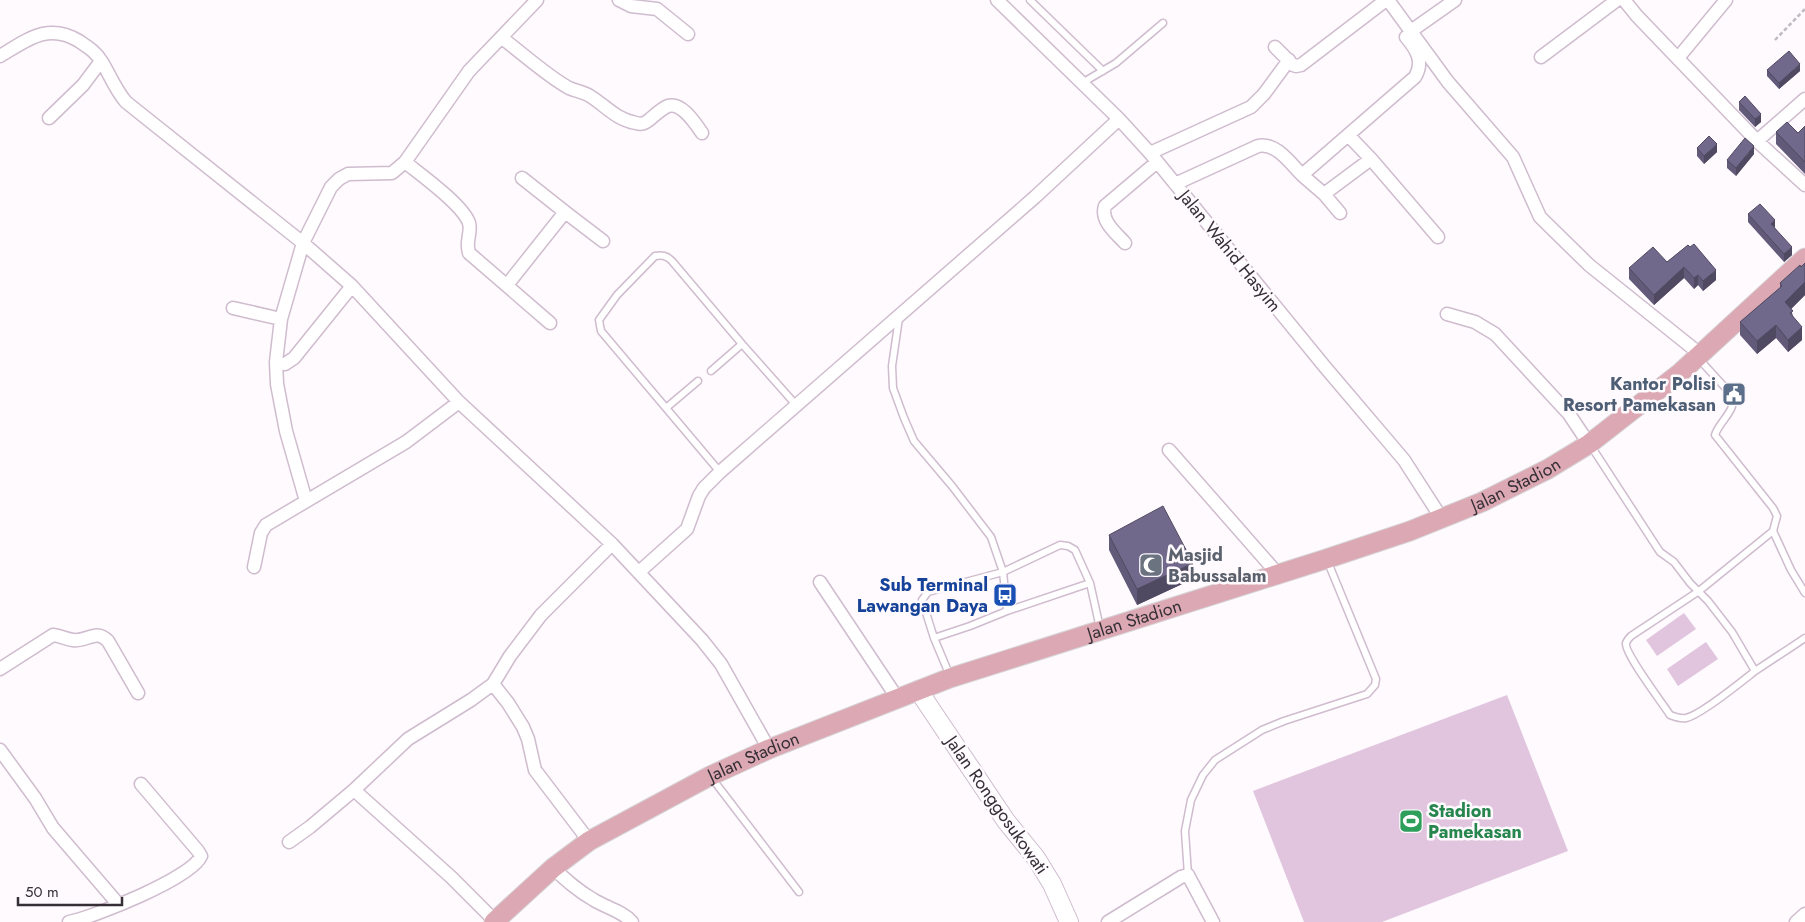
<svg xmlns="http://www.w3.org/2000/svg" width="1805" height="922" viewBox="0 0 1805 922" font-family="Jost,sans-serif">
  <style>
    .green { fill: #e1c5de }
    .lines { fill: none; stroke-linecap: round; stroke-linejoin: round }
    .lane-casing { stroke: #cfbcce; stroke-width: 9 }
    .street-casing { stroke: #cfbcce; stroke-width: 15 }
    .secondary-casing { stroke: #cfbcce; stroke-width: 20 }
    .primary-casing { stroke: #d7d5d7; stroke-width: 21 }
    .path { stroke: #bfbabf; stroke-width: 2.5; stroke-dasharray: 4 2.5; stroke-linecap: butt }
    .lane { stroke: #fff; stroke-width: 6 }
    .street { stroke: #fff; stroke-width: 12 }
    .secondary { stroke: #fff; stroke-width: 18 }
    .primary { stroke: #dba8b3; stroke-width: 19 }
    .wall { fill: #615a78 }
    .shaded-wall { fill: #4f4a61 }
    .building { fill: #71698b; stroke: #4f4a61 }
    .labels { text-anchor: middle; stroke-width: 5; stroke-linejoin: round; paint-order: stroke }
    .street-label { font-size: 18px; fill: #362f36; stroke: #fefafe }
    .service-label { font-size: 18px; font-weight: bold; fill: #4e5e75; stroke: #fefafe; text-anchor: end }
    .worship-label { font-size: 18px; font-weight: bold; fill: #5b616d; stroke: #fefafe; text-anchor: start }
    .transit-label { font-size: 18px; font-weight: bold; fill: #164399; stroke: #fefafe; text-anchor: end }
    .leisure-label { font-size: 18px; font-weight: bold; fill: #27864d; stroke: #fefafe; text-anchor: start }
  </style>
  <rect width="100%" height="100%" fill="#fefafe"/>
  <path class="green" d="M1684,613l12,16 -39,27 -11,-16z
    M1706,642l12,17 -40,27 -11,-17z
    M1507,695l61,156 -186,71h-78l-51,-131z"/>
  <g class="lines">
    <g class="lane-casing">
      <path id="lane" d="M1030,0l73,71
        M1082,83l34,-20 47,-40
        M899,318l-7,48 1,22 11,30 10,23 38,45 39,51 12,35 4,39
        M711,371l31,-27
        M666,408l32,-27
        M1591,446l69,106 14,10 16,21 18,18 24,31 23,39c-14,11 -54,44 -69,47 -6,1 -11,-1 -16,-3 -7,-11 -46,-62 -44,-72 1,-3 3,-5 5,-7l68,-45 74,-60 4,-15 -4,-8 -58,-73c4,-14 24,-26 16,-41l-33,-36
        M720,472l-119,-141 -2,-11 18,-25 38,-39c7,-1 11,-1 17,5l70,83 55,62
        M1773,531l18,39 14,23
        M934,638l36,-12 37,-15 83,-28
        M1755,671l50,-33
        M950,676l-16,-38 -12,-38 6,-8 75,-20 57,-27 8,1 7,4 15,33 10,45
        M711,777l88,115
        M1188,875l-3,-44 6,-31 12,-25 12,-15 47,-30 22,-9 83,-27 8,-9 1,-6 -49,-119"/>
    </g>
    <g class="street-casing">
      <path id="street" d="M619,0l12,6 26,3 31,25
        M997,0l122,119 31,34 175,214 79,93 38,59
        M1388,0l60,82 65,75 27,60 49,48 111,89
        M1624,0l13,16 120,125 48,44
        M1411,31l44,-31
        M502,38c20,15 45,38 67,50 7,3 15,4 21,8 16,10 25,23 46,27 6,2 9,0 13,-3 6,-5 12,-11 19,-14 14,-4 27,17 34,27
        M1275,47l18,18 3,1 5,-1 85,-65
        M0,56c27,-16 48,-34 79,-15 9,6 17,11 23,21 8,13 13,27 24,40l177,141 49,43 107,116 153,142 90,96 19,24 48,85
        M1541,57l76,-57
        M1678,58l48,-58
        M49,118l34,-33 18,-24
        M1348,135l23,24 67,78
        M1757,141l48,-42
        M1150,153l101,-46 13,-13 25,-34
        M405,162c16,13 58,43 64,61 3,9 -4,18 0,30l81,70
        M1302,175l22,19 16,19
        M522,178l43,34
        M1175,184l83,-38c18,-4 32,17 44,29l113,-98c9,-15 2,-27 -9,-40
        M1324,194l47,-35
        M1125,243c-9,-10 -25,-22 -20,-37l52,-44
        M507,285l58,-73 38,29
        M233,308l48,11
        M1447,314l28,8 20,12 74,80 20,30
        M276,362l9,2 9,-6 58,-72
        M1169,450l108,123
        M306,501l-20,-70 -9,-47 -1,-22 5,-43 22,-76 28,-56 8,-8 9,-5 44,-1 13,-11 64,-91 68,-71
        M254,567l7,-34 5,-8 140,-83 53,-40
        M639,572l48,-43 12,-33 5,-8 16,-16 315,-275 84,-78
        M820,582l78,117
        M0,669l53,-34c8,1 13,4 20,5 15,2 22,-12 35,1l30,52
        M493,684l15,19 15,24 5,12 7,31 54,71
        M0,750l35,48 18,30 66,77
        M354,790l97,87 44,44
        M289,842l21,-15 44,-37 54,-51 63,-39 22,-16 17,-28 31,-41 71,-71
        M553,868c13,12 25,23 41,32 13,8 28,11 38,22
        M69,922c25,-5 123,-44 132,-66l-3,-5 -57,-67
        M1108,922l73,-45 7,-2 25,47
        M1796,922l9,-8"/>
    </g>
    <g class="secondary-casing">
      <path id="secondary" d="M918,690l88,131 30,37 16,26 17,38"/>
    </g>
    <g class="primary-casing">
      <g id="primary">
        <path id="s1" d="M494,922l59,-54 36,-27 121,-65 59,-27 181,-71 376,-119 84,-28 72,-29 66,-33 41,-25 91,-71 125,-115"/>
      </g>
    </g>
    <path class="path" d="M1775,40l30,-31"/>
    <use href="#lane" class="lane"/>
    <use href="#street" class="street"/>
    <use href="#secondary" class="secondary"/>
    <use href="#primary" class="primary"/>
  </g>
  <path class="wall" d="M1767,70l33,1 -21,18 -12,-13z
    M1739,102l22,20 -6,5 -16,-17z
    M1805,126v48l-29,-30v-12l22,1z
    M1697,148l20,4 -13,12 -7,-8z
    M1754,154l-18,22 -9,-8v-8z
    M1748,214l27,14 17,27 -8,7 -36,-40z
    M1688,245l28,35 -13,11 -5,-6 -4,4 -10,-11 -30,27 -25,-26v-11l38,-6z
    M1805,263v32l-14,14 2,7 9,24 -14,12 -12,-14 -19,16 -17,-19v-13l40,-34v-5z
    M1109,535l84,44 -56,26 -28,-55z"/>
  <path class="shaded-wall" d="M1800,64v7l-21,18v-6z
    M1761,114v8l-6,5v-8z
    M1717,144v8l-13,12v-8z
    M1754,146v8l-18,22v-8z
    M1775,220v8l-4,-4z
    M1792,247v8l-8,7v-8z
    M1684,267v11l-30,27v-10z
    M1716,270v10l-13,11v-10z
    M1698,275v10l-4,4v-11z
    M1805,282v13l-20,20v-13z
    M1776,325v13l-19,16v-13z
    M1802,327v13l-14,12v-12z
    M1193,563v16l-56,26v-16z"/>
  <path class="building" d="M1789,51l11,13 -21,19 -12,-13z
    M1745,96l16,18 -6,5 -16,-17z
    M1787,122l11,11 7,-7v36l-29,-30z
    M1709,136l8,8 -13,12 -7,-8z
    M1745,138l9,8 -18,22 -9,-8z
    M1760,204l15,16 -4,4 21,23 -8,7 -36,-40z
    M1694,244l22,26 -13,11 -5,-6 -4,3 -10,-11 -30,28 -25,-27 24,-21 14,15 21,-17 2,2z
    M1805,263v19l-20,20 8,9 -3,2 12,14 -14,13 -12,-15 -19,16 -17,-19 42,-36 -2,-3 20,-18 1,2z
    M1163,506l30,57 -56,26 -28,-54z"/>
  <defs>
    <g id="civic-square" transform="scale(1.25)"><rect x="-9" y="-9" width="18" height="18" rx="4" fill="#5c6f8a" stroke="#fefafe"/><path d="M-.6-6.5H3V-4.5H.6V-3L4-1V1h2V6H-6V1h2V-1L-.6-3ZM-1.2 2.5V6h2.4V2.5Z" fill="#fff"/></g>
    <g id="mosque-square" transform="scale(1.25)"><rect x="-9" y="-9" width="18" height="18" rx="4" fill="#6b7280" stroke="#fefafe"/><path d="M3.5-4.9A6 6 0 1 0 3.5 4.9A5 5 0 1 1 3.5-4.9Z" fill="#fff"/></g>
    <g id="bus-square" transform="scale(1.25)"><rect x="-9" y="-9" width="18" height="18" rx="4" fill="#1a4fb4" stroke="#fefafe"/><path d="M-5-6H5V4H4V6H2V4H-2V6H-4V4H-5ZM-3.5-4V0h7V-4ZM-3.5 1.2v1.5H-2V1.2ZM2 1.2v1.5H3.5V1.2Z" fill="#fff"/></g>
    <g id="stadium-square" transform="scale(1.25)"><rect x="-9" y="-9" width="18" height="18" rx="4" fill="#2e9e5b" stroke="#fefafe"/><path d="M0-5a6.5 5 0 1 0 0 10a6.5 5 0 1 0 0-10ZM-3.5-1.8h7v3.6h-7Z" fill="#fff"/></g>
  </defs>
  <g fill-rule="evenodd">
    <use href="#civic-square" x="1734" y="394"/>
    <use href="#mosque-square" x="1151" y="565"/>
    <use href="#bus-square" x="1005" y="595"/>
    <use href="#stadium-square" x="1411" y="821"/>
  </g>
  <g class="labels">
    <g class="street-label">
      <text transform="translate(1230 251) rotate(51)" y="6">Jalan Wahid Hasyim</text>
      <text dy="6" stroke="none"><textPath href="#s1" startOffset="1120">Jalan Stadion</textPath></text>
      <text dy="6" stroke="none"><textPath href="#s1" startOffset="715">Jalan Stadion</textPath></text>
      <text dy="6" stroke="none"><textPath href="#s1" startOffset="310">Jalan Stadion</textPath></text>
      <text transform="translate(997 805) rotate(55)" y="6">Jalan Ronggosukowati</text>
    </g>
    <g class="service-label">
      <text x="1716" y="390">Kantor Polisi<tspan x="1716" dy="21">Resort Pamekasan</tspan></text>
    </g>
    <g class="worship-label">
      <text x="1168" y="561">Masjid<tspan x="1168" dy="21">Babussalam</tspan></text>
    </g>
    <g class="transit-label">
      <text x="988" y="591">Sub Terminal<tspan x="988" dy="21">Lawangan Daya</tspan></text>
    </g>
    <g class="leisure-label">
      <text x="1428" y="817">Stadion<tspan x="1428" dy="21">Pamekasan</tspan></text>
    </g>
  </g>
  <path d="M18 897v8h104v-8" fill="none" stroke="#362f36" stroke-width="2.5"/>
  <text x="25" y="897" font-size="15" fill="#362f36" stroke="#fefafe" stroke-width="4" paint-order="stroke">50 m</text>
</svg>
